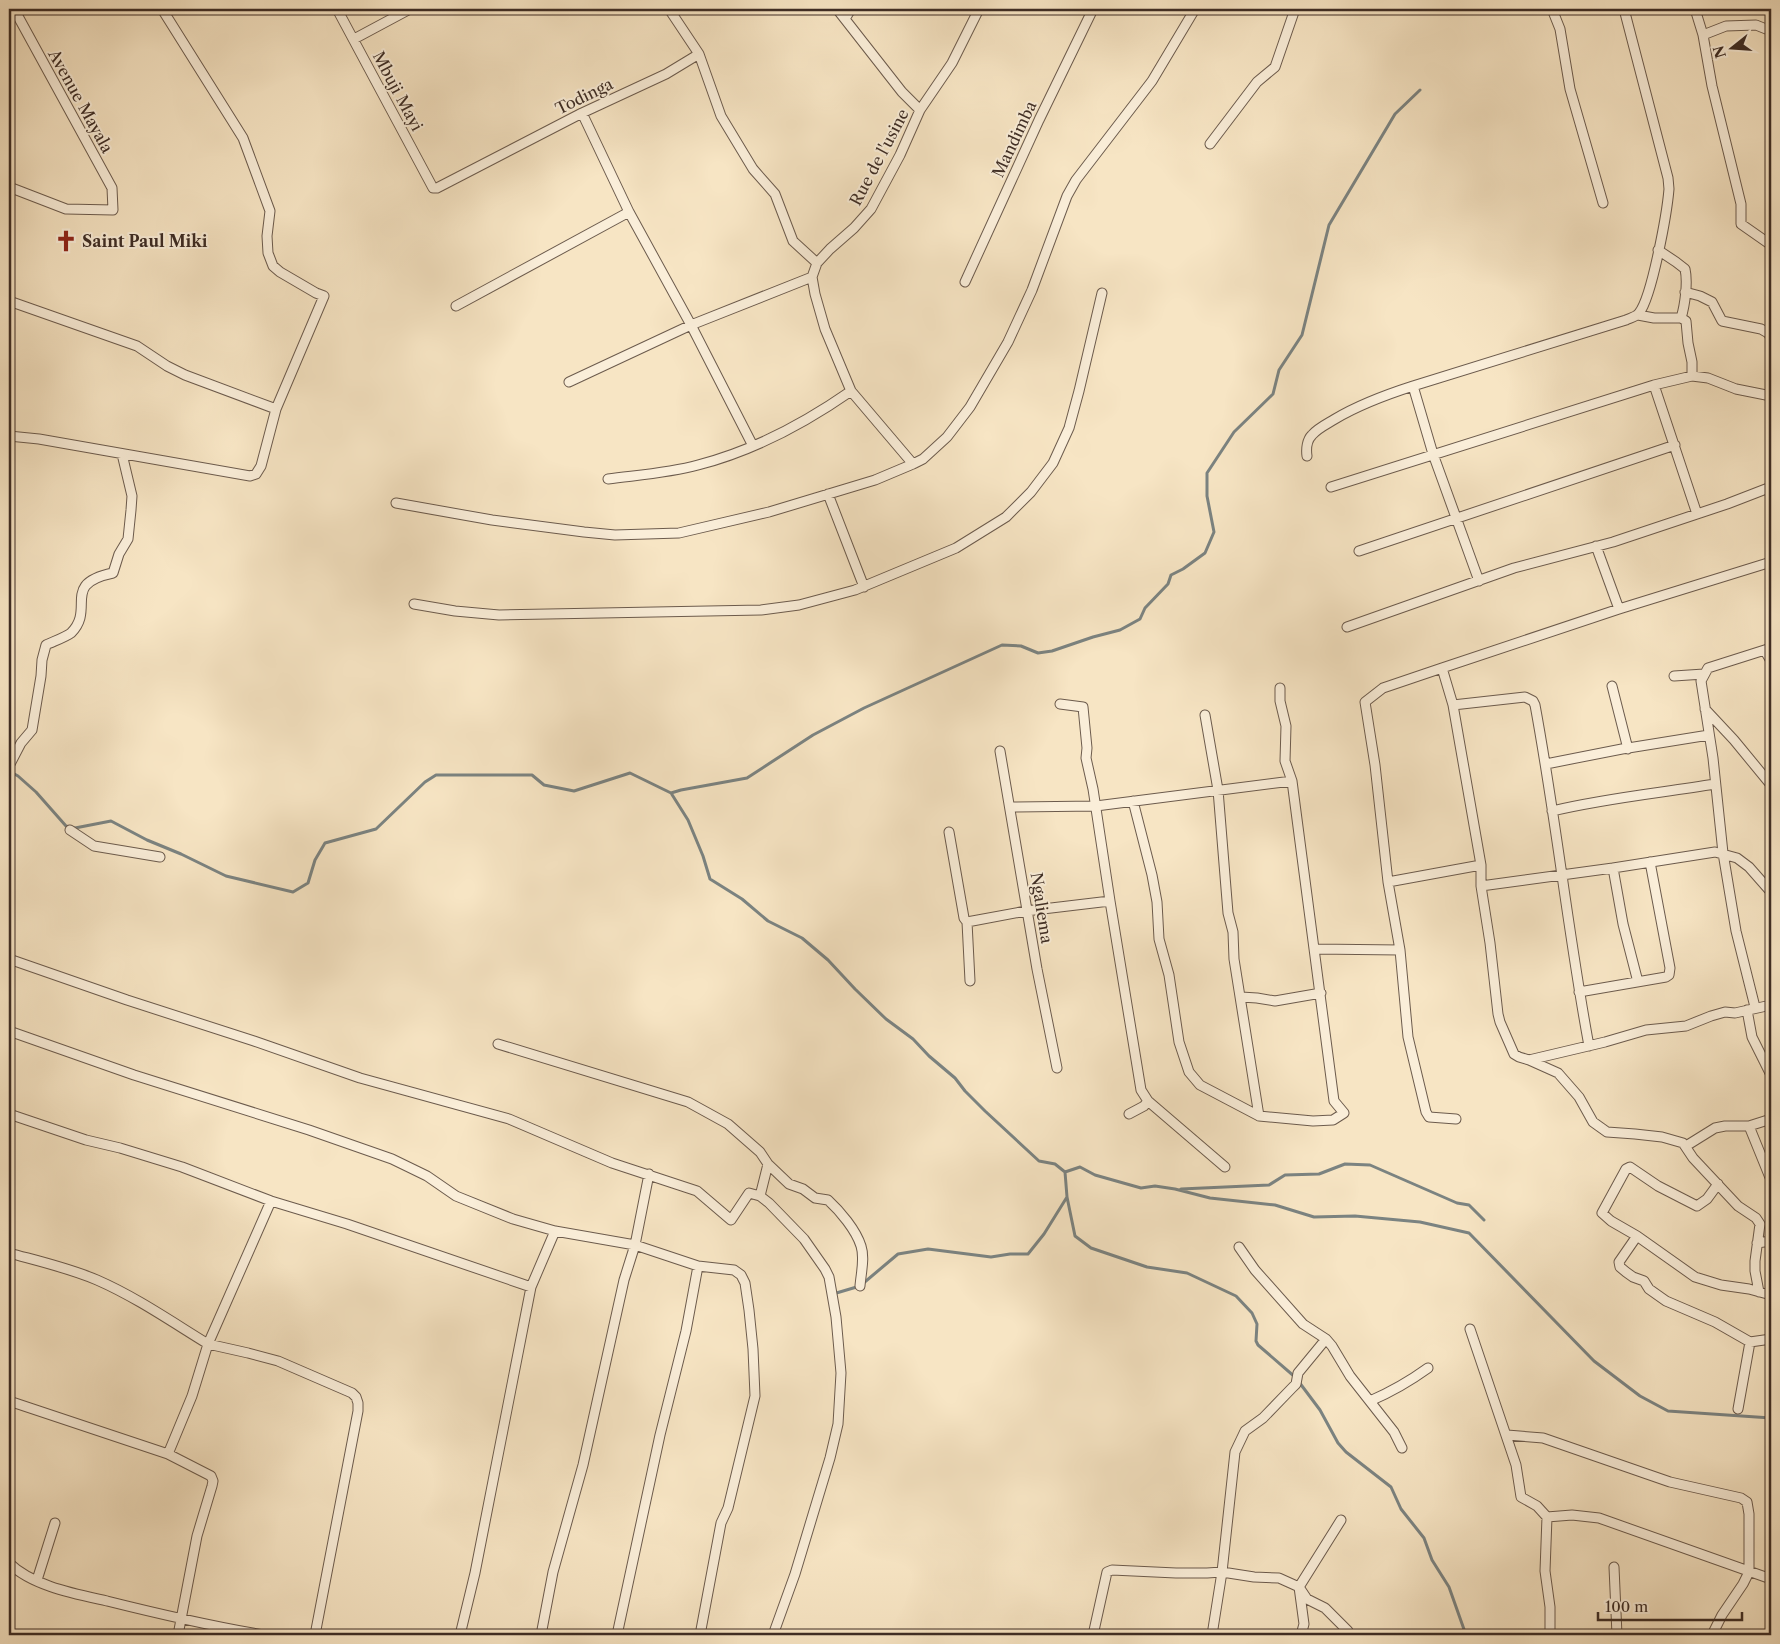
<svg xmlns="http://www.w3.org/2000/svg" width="1780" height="1644" viewBox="0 0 1780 1644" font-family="'Libre Caslon Text',serif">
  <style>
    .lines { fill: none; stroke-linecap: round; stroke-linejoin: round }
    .stream { stroke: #7b8381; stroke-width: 3 }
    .street-casing { stroke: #6c5b4d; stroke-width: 11 }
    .street { stroke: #faeed9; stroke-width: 9 }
    .labels { text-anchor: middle; stroke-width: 4; stroke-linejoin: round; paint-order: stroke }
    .street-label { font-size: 16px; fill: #3e2d25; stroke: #faeed9 }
    .poi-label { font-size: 16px; font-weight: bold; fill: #3e2d25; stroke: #faeed9; text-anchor: start }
  </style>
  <rect width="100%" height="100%" fill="#f7e5c4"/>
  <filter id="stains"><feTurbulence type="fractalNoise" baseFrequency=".004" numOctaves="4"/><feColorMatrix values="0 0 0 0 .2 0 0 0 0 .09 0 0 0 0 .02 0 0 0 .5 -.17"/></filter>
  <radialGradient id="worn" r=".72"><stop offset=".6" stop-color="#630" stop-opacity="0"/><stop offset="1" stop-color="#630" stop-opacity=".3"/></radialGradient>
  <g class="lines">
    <path class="stream" d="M9,771l9,5 18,16 30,34 9,2 36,-7 36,19 34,14 45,22 67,16 15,-9 7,-23 10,-17 51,-14 49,-47 11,-7h96l12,10 30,6 56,-18 41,20 17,27 15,36 7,23 32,20 26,22 34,17 26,22 27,29 31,30 27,20 16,17 26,22 10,13 20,20 54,50 16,3 10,8
      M671,793l10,-3 66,-12 66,-43 51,-27 138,-63 19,1 17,7 14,-2 41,-14 27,-7 20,-11 5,-11 23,-24 3,-9 12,-6 22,-16 9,-21 -7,-36v-23l27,-41 39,-38 6,-24 23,-35 27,-110 66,-111 25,-24
      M1065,1172l15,-5 15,8 46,13 14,-2 20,3 35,9 65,7 39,12 41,-1 65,6 49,11 125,128 46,35 28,15 103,7
      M1065,1172l2,25 8,39 16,12 56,19 40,6 49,23 16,17 5,11 -1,17 2,4 37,32
      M1181,1189l88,-4 16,-10 34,-1 26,-10 25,1 87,38 12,2 15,15
      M833,1294l27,-8 38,-32 30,-5 63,8 19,-3h18l16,-20 23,-37
      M1299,1382l21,28 18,33 8,9 45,35 10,22 23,29 8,22 17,27 17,48"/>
    <g class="street-casing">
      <path id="street" d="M337,9l96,179h4l145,-75 84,-39 33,-20 -30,-45
        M837,9l65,83 18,18
        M1552,9l8,20 10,60 33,114
        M1695,9l8,26 9,51 29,118v20l30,21
        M845,19l6,-10
        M1703,35l23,-9 30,-1 15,6
        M354,39l56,-30
        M699,54l22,62 32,53 22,25 18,47 24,22
        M582,113l47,99 62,113 62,121
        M1210,144l47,-62 18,-15 20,-58
        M9,187l57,22 47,1 -1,-22 -98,-179
        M1658,250l18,12 9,7c3,13 0,36 -4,49
        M965,282l74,-162 54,-111
        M1685,292l15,4 12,6 10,19 39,8 7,4 3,5
        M9,301l128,45 30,20 18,9 91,34
        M456,306l173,-94
        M1638,315l16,3h27l5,3 2,22 4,19v14
        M569,382l122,-57 121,-48
        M1654,385l38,-9 16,2 28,11 35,7
        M9,436l30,3 211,37 6,-2 5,-8 15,-57 48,-113 -8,-3 -36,-21 -7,-6 -5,-13 -1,-17 3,-25 -27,-73 -81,-129
        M1307,456c-1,-7 0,-16 5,-21 6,-7 15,-11 23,-16 25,-15 50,-24 78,-33
        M913,464l-62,-73 -26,-62 -10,-35 -3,-17 5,-14 13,-14 24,-21 17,-19 29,-54 20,-45 32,-47 27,-54
        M608,479c30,-4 61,-6 90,-14 55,-14 107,-42 153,-74
        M1331,487l323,-102 43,129
        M828,494l36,93
        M396,503l96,17 92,12 31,3 64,-2 90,-21 106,-32 38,-16 10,-5 24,-22 23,-30 38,-65 24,-52 35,-94 9,-16 76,-99 43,-72
        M1596,546l23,63
        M1359,551l316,-106
        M1479,581l-46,-127 -20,-68 213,-66c4,-2 10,-3 13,-7 13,-16 28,-100 30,-124l-1,-11 -44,-169
        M414,604l41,7 44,4 262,-5 38,-5 56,-15 101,-42 50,-31 25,-25 22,-29 16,-35 10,-37 23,-98
        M1347,627l167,-59 99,-26 114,-38 44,-17
        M1765,651l6,10
        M1674,676l30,-2
        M1612,686l16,63
        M1060,704l23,3 4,41 -1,10 7,31 17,112 31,189 7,11 -4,5 -15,8
        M1453,705l-11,-37 177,-59 152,-47
        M1705,709l29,31 37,45
        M1205,715l13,75 10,123 5,19 1,27 25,157
        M1000,751l37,218 20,99
        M1546,764l76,-15 87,-14
        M9,766l12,-23 11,-13 9,-54 1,-16 4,-15c6,-3 20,-8 25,-12 25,-25 -11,-49 42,-60l6,-19 9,-15 3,-29 1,-14 -10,-42
        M1133,801l19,74 5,27 2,37 10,36 10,67 10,30 11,13 59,31 54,5 20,-1 11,-7 -10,-12 -42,-320 -7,-20 1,-35 -6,-25v-13
        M1010,807l86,-1 196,-25
        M1552,811c54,-13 108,-18 163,-27
        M70,830l24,16 66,11
        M949,832l15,86 3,4 59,-11 84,-10
        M1613,868l10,56 15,58
        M1388,882l-13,-117 -10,-63 18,-14 59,-20
        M1481,886l132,-18 102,-16 22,6 12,9 22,25
        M967,922l3,59
        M1315,949l85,1
        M9,959l118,41 127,41 106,37 149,41 103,44 85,28 34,29 18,-27 11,3 9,7 35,36 21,30 4,8 7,40 5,56 -3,51 -8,34 -35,116 -22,61
        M1579,992l87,-15 3,-2 1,-7 -20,-106
        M1241,997l16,1 18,3 46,-8
        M1755,1007l-19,-76 -13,-78 -10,-95 -12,-77 7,-13 63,-20
        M1747,1010l5,27 19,38
        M9,1031l125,44 175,55 83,29 35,17 29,20 57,23 42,12 80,14 63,21 36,4 7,5 4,8 4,27 4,39 2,47 -27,112 -7,15 -21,112
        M498,1044l190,58 40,22 32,28 8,12 -8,32
        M1589,1046c-21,-113 -33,-228 -54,-341l-2,-4 -8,-4 -72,8 28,160v21l9,57 8,71 2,8 14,32 5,3 10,3 29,13 21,24 14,25 14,10 28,2 27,3 21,6 10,15 45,48 18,12 4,6 -5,37v10l4,21
        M1529,1060l76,-18 41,-12 40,-4 25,-10 14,-4 10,1 36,-8
        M1148,1101l77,66
        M9,1114l77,26 34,8 62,19 89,34 76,23 184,63
        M1456,1119l-27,-2 -3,-5 -18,-75 -8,-87 -12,-68 93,-17
        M1749,1126l22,54
        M1686,1146l29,-18 10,-2h24l22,-7
        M768,1164l21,20 14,5 12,9 13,2c12,11 28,30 33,46 4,12 0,27 -1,40
        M1718,1184l-11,15 -10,7 -39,-20 -28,-19 -4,2 -24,44 9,8 26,15 58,41 26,8 28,4 22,6
        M271,1201l-63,143 40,9 30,8 74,32 4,4 2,6v8l-43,224
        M1637,1236l-18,26 1,5 6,5 7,5 11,4 5,8 17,12 49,21 35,20 21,-3
        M1757,1243l14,-2
        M1239,1247l16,23 48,54 23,15 6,7 18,30 44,56 8,16
        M9,1253c29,8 60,15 88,27 39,17 75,42 111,64l-16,52 -24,58
        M1470,1329l46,136 5,32 16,9 10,11 -2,54 5,36v28
        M9,1401l159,53 43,22 2,5 -1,5 -15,50 -19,99
        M1370,1401c21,-9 40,-20 58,-33
        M1738,1409l12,-67
        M1507,1435l36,3 127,44 71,16 6,4 2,12v58l-6,12 -21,31 -10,20
        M1547,1517l25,-2 27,3 172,61
        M9,1563c23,23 67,31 98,38 52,13 104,25 157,34
        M1614,1567l3,68
        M37,1580l18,-57
        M460,1635l15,-62 56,-286 24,-56
        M541,1635l12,-63 30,-107 41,-185 11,-35 14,-71
        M617,1635l43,-200 26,-104 12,-65
        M1093,1635l14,-63 5,-2 64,3h31l15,-1 32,5 25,1 20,9 8,12 18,9 23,23 1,4
        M1212,1635l10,-63 13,-120 10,-21 18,-13 29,-30 4,-4 2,-11 28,-34
        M1301,1635l3,-11 -5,-37 42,-67"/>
    </g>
    <use href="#street" class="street"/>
  </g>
  <defs>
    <g id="church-bare" transform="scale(1.725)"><path d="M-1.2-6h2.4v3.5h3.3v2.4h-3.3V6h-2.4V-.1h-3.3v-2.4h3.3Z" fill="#8f2418" stroke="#faeed9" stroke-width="2.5" paint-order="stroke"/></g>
  </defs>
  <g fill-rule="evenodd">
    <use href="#church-bare" x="66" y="241"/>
  </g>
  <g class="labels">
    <g class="street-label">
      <text transform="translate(398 91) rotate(62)" y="6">Mbuji Mayi</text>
      <text transform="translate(584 96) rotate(-26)" y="6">Todinga</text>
      <text transform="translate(81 101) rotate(61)" y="6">Avenue Mayala</text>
      <text transform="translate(1014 139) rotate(-65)" y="6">Mandimba</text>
      <text transform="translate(879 157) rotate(-62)" y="6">Rue de l'usine</text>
      <text transform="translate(1042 908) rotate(81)" y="6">Ngaliema</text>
    </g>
    <g class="poi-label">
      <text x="82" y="247">Saint Paul Miki</text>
    </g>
  </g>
  <rect width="1780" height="1644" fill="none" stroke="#f7e5c4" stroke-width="30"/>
  <rect x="10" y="10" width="1760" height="1624" fill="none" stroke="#3e2d25" stroke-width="2.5"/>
  <rect x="15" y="15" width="1750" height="1614" fill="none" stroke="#3e2d25"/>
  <g transform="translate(1732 48) rotate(253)" stroke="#faeed9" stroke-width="4" paint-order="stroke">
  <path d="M0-4L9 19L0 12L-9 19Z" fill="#3e2d25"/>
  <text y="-8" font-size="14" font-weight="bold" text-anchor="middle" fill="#3e2d25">N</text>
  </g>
  <path d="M1598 1612v8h144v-8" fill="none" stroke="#3e2d25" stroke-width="2.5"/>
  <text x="1605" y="1612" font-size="15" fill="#3e2d25" stroke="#faeed9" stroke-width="4" paint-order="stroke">100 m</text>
  <rect width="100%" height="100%" filter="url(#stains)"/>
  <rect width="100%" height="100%" fill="url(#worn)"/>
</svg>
